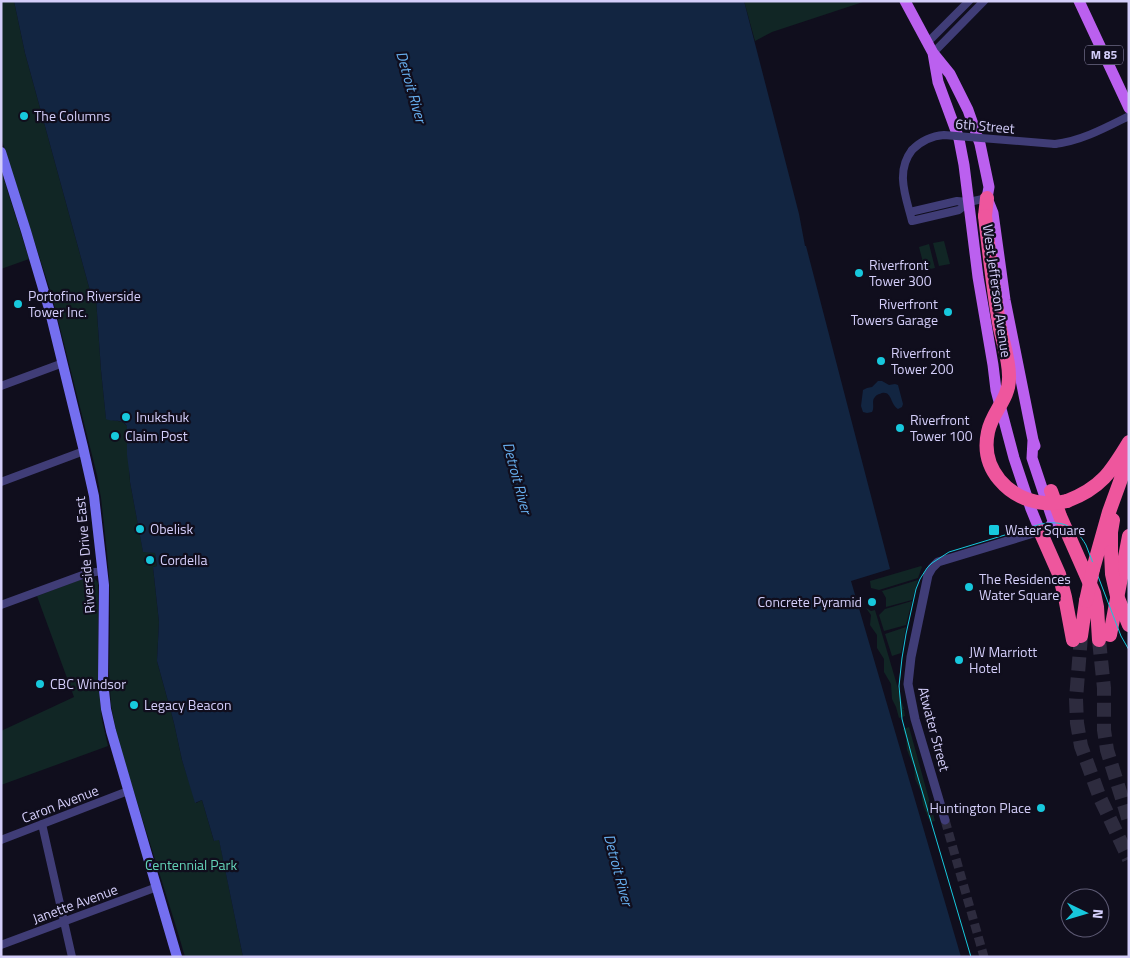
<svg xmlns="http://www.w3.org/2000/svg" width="1130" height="958" viewBox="0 0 1130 958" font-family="'Titillium Web',sans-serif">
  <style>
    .green { fill: #112625 }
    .water { fill: #122541 }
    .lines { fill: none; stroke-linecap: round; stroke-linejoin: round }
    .tertiary-tunnel { stroke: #2d2b3e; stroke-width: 9; stroke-dasharray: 9 4.5; stroke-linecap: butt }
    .motorway-tunnel { stroke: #2d2b3e; stroke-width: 14; stroke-dasharray: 14 7; stroke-linecap: butt }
    .minor { stroke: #403d77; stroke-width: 8 }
    .tertiary { stroke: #403d77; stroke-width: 9 }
    .secondary { stroke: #746ff0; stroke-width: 10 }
    .primary { stroke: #bb60ef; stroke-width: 11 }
    .motorway { stroke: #ee569d; stroke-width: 14 }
    .tram { stroke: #17c8dd; stroke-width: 1 }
    .minor-bridge { stroke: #403d77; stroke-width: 8 }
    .motorway-bridge { stroke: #ee569d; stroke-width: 14 }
    .poi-dot { fill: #17c8dd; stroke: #100e1d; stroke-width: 2 }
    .labels { text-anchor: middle; stroke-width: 4.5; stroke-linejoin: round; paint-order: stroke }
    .shield { fill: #100e1d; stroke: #9994b8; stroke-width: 1 }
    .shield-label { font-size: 12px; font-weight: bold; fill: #d4cefa }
    .poi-label { font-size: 14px; fill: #d4cefa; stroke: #100e1d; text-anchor: start }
    .street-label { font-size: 14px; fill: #d4cefa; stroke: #100e1d }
    .park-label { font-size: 14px; fill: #63d2b7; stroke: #100e1d }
    .water-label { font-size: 15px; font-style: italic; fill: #67afef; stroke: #100e1d }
  </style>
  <rect width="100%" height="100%" fill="#100e1d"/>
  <path class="green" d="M1,1h13l11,52 67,245h4l5,72 5,48c8,4 16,1 21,8l3,56 13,69 12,2 2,13 -4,1 6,55 -2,39 17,62 8,37 14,43 6,-3 12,41 5,-2 24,118h-58l-7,-24 -60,-192 -7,-36 -2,-33 1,-56v-28l-3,-35 -6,-55 -4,-23 -45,-179 -51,-158z
    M744,1h122l-94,31 -17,9z
    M1,170l28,89 -28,10z
    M944,241l6,23 -11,2 -6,-23z
    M929,244l6,24 -10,2 -6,-23z
    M921,566l1,1 -4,11 -39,12 -8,-2 -1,-7z
    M88,577c5,0 8,2 10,6v96l4,41 6,26 -107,39v-54l73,-34 -37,-101z
    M918,580l-6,20 -26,7v-9l-4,-7z
    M912,601l-6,24 -22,6 -5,-16 6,-6z
    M866,608l5,3 4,-1 29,99 -2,1h2l1,6 -6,2 -3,-11 -4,-8 -1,-15 -7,-12v-13l-7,-11v-13l-7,-10 1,-10z
    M906,627l-5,26 -9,3 -7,-22z
    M909,727l26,94 -5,1 -7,-17 -2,-14 -6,-12 -1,-12 -7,-17 -1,-12 -3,-9z"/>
  <path class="water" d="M14,1h730l55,213 6,32h1l84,323 -39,12 110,376h-718l-24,-117 -5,1 -12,-41 -7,3 -13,-43 -8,-37 -17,-62 2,-39 -6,-55 4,-1 -2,-13 -12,-1 -13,-70v-4l-3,-23v-29c-5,-8 -13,-3 -21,-7l-5,-49 -5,-72h-4l-67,-245z
    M878,381h4l7,4 6,-1 3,1 5,19 -1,3 -4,2c-8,-5 -6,-18 -16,-16 -2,1 -5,1 -7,4 -4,4 0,10 -3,15l-5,1 -4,-1 -2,-6 2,-16 4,-2 5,-1z"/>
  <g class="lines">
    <path class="tertiary-tunnel" d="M945,820l39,137"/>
    <path class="motorway-tunnel" d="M1081,636l-5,63 1,24 4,23 19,52 29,61
      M1099,640l5,48v42l3,20 22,71"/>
    <path class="minor" d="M927,43l42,-42
      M933,53l51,-52
      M1055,144c26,-3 50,-16 74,-28
      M912,150c-17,22 -6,47 0,71l47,-11 10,-8
      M910,212l47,-11 12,1 18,-4
      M1,386l62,-23
      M1,482l83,-31
      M1,605l87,-32 15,-2
      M42,824l30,133
      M1,840l127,-49
      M1,945l156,-58"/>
    <path class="tertiary" d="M945,820l-30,-101 -7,-35 3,-27 17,-82 4,-7 6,-6 102,-31"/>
    <path class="secondary" d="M1,152l25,79 24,81 33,135 11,49 10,89 -1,96 3,28 5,22 66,226"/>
    <path class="primary" d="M905,1l28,52 17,21 18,36 12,34 9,43 -2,11 6,15 12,87 28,140 2,6
      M1079,1l50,107
      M933,53l5,29 21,57 5,26 14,112 15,88 3,25 18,68 17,51 9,22 10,-3 3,-7 -21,-63 1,-18"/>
    <path class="motorway" d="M985,216l2,-18
      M1051,491l9,25 34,77 3,14 2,33
      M1067,501c34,-13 44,-29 62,-59
      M1040,531l19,43 6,23 8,43
      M1111,552v-20l2,-12
      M1093,569l16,-57 20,-55
      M1110,635l19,-99
      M1081,636l5,-35"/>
    <path class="tram" d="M971,957l-59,-200 -10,-38 -3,-33 3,-28 4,-24 10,-45 4,-10 7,-11 5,-5 17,-11 92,-28c22,-4 34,2 45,21l35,91 8,14"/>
    <path class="minor-bridge" d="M912,150c9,-9 18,-14 32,-15l111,9"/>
    <path class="motorway-bridge" d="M985,216c4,36 8,71 14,107 3,18 11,37 10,56 0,20 -17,33 -21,53 -8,37 20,67 56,71 8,1 15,0 23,-2
      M1111,552l1,22 5,22 12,29
      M1086,601l7,-32"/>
  </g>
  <g class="poi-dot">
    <circle cx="24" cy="116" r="5"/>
    <circle cx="859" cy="273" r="5"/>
    <circle cx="18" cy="304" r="5"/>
    <circle cx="948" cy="312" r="5"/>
    <circle cx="881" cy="361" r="5"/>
    <circle cx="126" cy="417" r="5"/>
    <circle cx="900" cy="428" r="5"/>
    <circle cx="115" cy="436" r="5"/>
    <circle cx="140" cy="529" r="5"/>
    <rect x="988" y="524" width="12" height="12" rx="2.5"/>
    <circle cx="150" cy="560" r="5"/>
    <circle cx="969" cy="587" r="5"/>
    <circle cx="872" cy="602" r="5"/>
    <circle cx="959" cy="660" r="5"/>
    <circle cx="40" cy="684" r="5"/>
    <circle cx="134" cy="705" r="5"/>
    <circle cx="1041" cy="808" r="5"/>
  </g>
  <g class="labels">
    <rect class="shield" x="1085" y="45.5" width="38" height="19" rx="4"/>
    <g class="shield-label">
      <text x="1104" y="59">M 85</text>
    </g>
    <g class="poi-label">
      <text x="34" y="121">The Columns</text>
      <text x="869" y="270">Riverfront<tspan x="869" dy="16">Tower 300</tspan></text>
      <text x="28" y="301">Portofino Riverside<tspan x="28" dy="16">Tower Inc.</tspan></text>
      <text x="938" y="309" text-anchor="end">Riverfront<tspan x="938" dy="16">Towers Garage</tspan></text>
      <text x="891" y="358">Riverfront<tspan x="891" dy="16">Tower 200</tspan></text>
      <text x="136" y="422">Inukshuk</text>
      <text x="910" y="425">Riverfront<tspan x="910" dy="16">Tower 100</tspan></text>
      <text x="125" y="441">Claim Post</text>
      <text x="150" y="534">Obelisk</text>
      <text x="1005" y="535">Water Square</text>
      <text x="160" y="565">Cordella</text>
      <text x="979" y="584">The Residences<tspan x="979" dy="16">Water Square</tspan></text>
      <text x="862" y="607" text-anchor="end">Concrete Pyramid</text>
      <text x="969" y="657">JW Marriott<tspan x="969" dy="16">Hotel</tspan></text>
      <text x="50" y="689">CBC Windsor</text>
      <text x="144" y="710">Legacy Beacon</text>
      <text x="1031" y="813" text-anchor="end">Huntington Place</text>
    </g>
    <g class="street-label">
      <text transform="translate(985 126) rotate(5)" y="5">6th Street</text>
      <text transform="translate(997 291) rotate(82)" y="5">West Jefferson Avenue</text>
      <text transform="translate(85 555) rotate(-95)" y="5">Riverside Drive East</text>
      <text transform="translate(934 729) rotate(75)" y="5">Atwater Street</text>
      <text transform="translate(60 804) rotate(-21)" y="5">Caron Avenue</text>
      <text transform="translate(75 904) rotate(-20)" y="5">Janette Avenue</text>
    </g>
    <g class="park-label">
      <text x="191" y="870">Centennial Park</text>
    </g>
    <g class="water-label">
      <text transform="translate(411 87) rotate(74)" y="5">Detroit River</text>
      <text transform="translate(517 478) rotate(75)" y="5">Detroit River</text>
      <text transform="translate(618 870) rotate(75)" y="5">Detroit River</text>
    </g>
  </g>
  <rect width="1130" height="958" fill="none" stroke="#d4cefa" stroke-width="5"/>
  <g transform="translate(1085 913) rotate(95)"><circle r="24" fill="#100e1d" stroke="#5e5b75"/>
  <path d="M0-4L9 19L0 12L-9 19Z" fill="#17c8dd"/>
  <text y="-8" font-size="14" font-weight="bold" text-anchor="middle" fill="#d4cefa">N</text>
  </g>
</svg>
